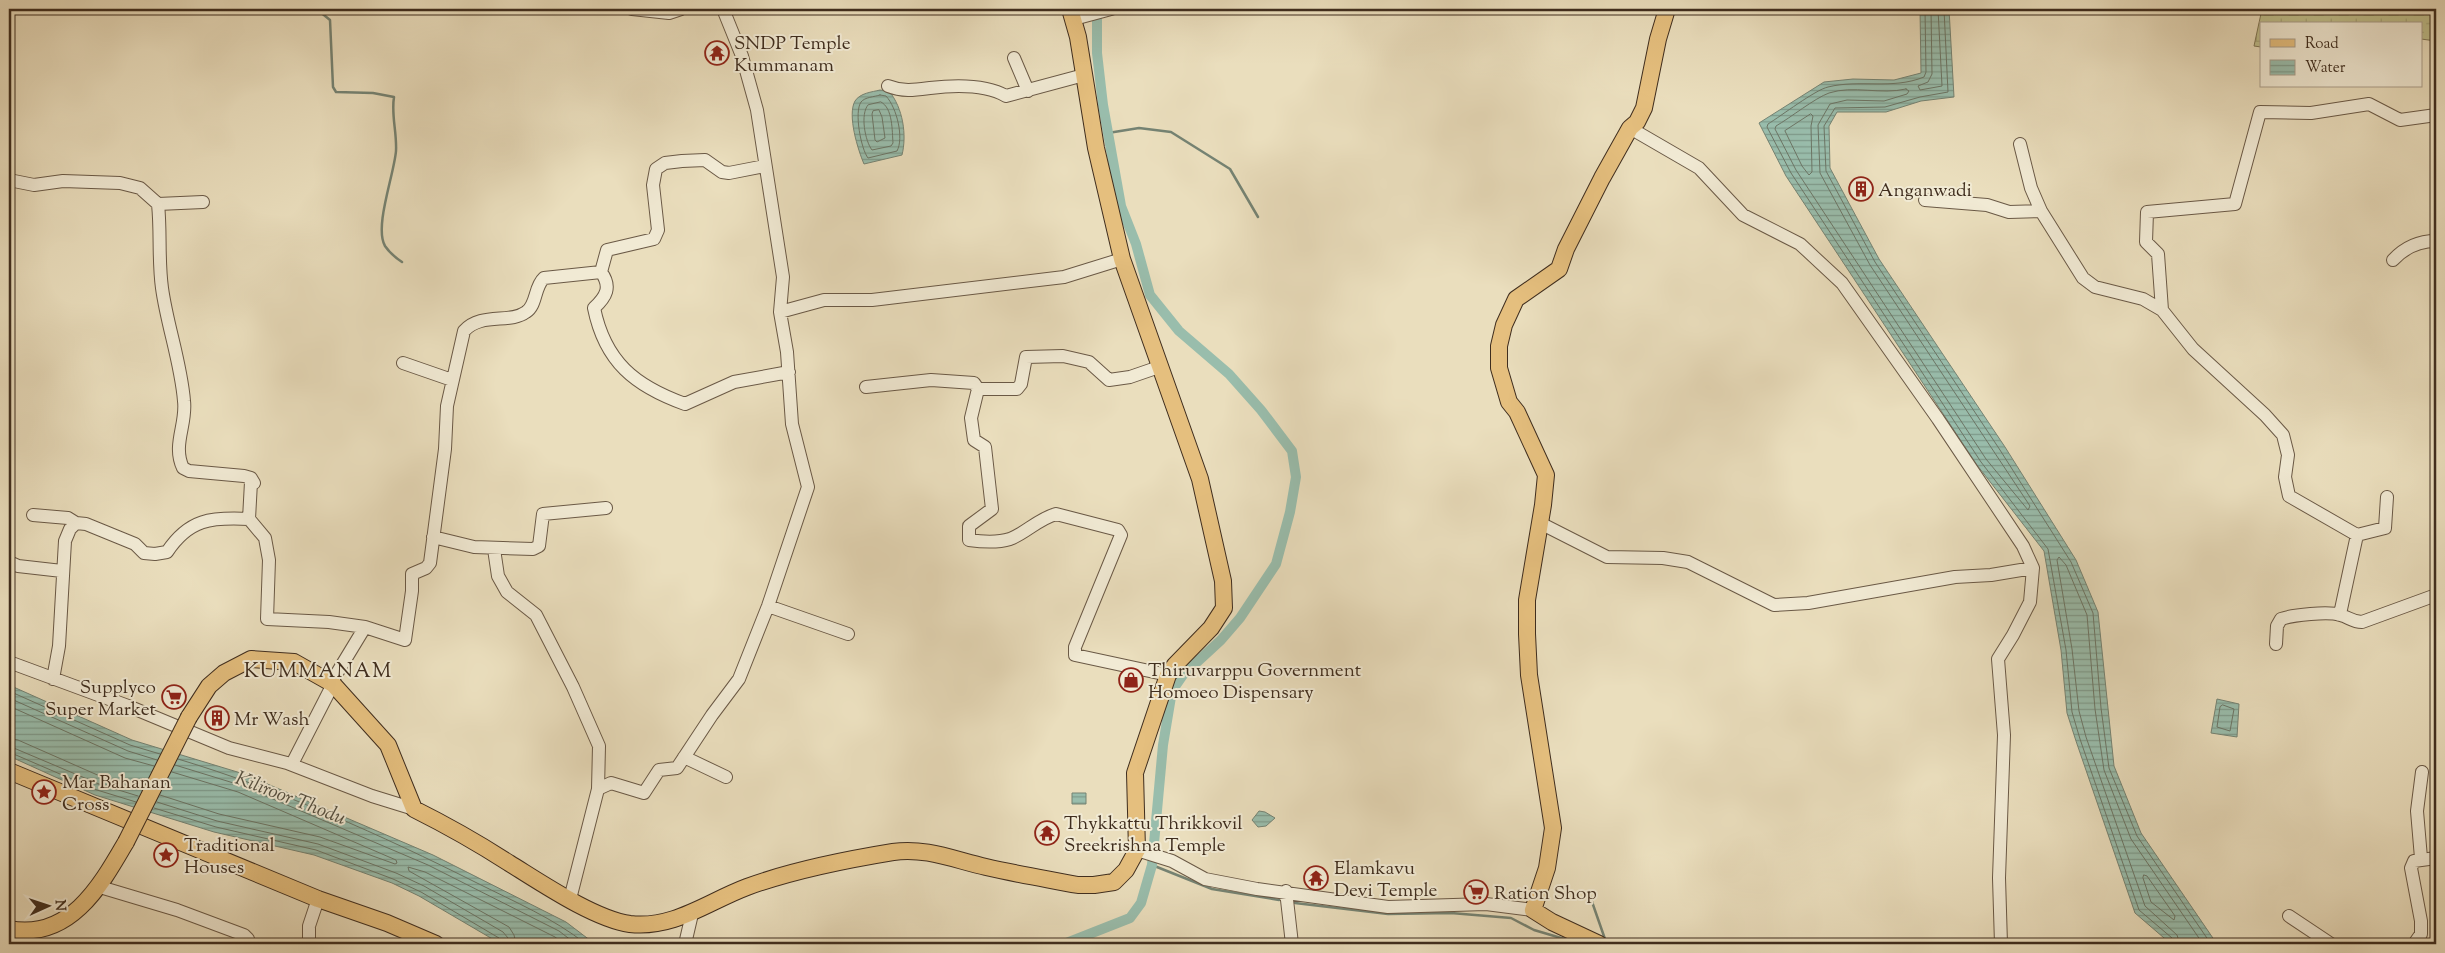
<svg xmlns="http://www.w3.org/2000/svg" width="2445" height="953" viewBox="0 0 2445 953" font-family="'Sorts Mill Goudy',serif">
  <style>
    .wetland { fill: url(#wetland-marsh); stroke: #7f7655 }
    .water { fill: url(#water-rules); stroke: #758373 }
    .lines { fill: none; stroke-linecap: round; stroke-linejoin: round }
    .shore { stroke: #6c7565; stroke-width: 1 }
    .stream { stroke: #758373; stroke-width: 2.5 }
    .canal { stroke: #99bdac; stroke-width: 10 }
    .minor-casing { stroke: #6a5946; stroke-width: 14 }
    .major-casing { stroke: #3f2d1e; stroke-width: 18 }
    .minor { stroke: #f1ead4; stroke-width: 12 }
    .major { stroke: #e5bf7e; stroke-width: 16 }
    .major-bridge-casing { stroke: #3f2d1e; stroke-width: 18; stroke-linecap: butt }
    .major-bridge { stroke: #e5bf7e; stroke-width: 16 }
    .labels { text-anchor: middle; stroke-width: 4; stroke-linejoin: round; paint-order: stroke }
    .poi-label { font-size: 19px; fill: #3f2d1e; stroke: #f1ead4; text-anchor: start }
    .water-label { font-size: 20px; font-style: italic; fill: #565142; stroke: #f1ead4 }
    .quarter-label { font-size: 21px; letter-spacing: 1px; fill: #3f2d1e; stroke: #f1ead4 }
  </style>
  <defs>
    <pattern id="wetland-marsh" width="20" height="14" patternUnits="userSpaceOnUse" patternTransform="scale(1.25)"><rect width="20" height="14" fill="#bfbf8c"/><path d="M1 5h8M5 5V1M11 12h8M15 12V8" fill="none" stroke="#a5a478"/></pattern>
    <pattern id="water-rules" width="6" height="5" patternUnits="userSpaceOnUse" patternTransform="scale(1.25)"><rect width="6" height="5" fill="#99bdac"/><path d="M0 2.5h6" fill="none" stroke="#7e9a8b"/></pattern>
  </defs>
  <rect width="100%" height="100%" fill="#eadebd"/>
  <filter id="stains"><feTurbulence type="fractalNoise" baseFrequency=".004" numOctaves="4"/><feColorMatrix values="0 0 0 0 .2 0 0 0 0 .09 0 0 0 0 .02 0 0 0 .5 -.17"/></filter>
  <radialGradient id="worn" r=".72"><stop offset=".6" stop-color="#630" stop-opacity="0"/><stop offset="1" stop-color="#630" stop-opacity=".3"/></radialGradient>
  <path class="wetland" d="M2262,9h174v32l-15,-2v-15h-160v23l-7,-1z"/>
  <path class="water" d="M1920,9h29l5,88 -33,4 -35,11h-49l-8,14 1,42 49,91 126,188 71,113 22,52 16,154 27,67 76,111h-46l-36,-31 -59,-172 -9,-28 -6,-63 -17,-99 -67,-86 -191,-289 -27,-53 65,-41 29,-3 41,1 27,-7z
    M880,90l9,1c14,17 18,44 13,64l-38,9c-6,-14 -17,-49 -9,-63 5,-8 17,-9 25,-11z
    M9,685l123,55 112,34 189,81 133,67 29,22h-94l-82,-48 -27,-13 -78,-28 -100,-23 -119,-37 -86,-39z
    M2217,699l22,5 -2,33 -26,-4z
    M1072,793h14v11h-14z
    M1259,811l6,1 10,6 -9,8 -8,1 -6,-7z"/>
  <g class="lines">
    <path class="shore" d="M1925,9l1,63 -2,5c-32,13 -64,2 -96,10 -13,3 -47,29 -60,37l-1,3 24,46 190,289 67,87 18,101 6,62 8,27 59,171 33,28 2,6
      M1931,9l1,65 -4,8 -10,4 2,4 22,-4 -4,-77
      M1944,9l4,83 -28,5 -35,10 -50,1 -11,18 2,45 49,91 125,188 71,112 22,51 8,95 8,60 28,68 74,108
      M1906,89l3,2 -2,3 -23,7 -37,-1 -17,4 -12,21 2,48 50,92 160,241 -2,4 -42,-51 -190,-289 -21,-41 1,-3c14,-8 39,-28 53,-33 24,-8 52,2 77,-4z
      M880,95l6,1c11,12 18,42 11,55l-29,7c-7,-9 -14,-46 -7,-56 4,-5 13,-5 19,-7z
      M881,102c12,6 11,29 12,41l-2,3 -19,4c-7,-9 -12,-36 -4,-45z
      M879,110l3,7 3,21 -8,4 -2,-2 -3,-26 1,-3z
      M1811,114l2,2 -2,10 1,46 -3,3 -7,-9 -17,-35z
      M9,691l121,54 30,9
      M9,698l119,53 29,9
      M2223,705l11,4 -4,22 -13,-4 3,-20z
      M9,706l116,52 29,8
      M9,738l9,2 84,37 40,13
      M9,746l90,38 39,12
      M9,752l88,38 39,12
      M178,759c103,31 203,76 299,124 38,19 76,35 109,61
      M175,765l65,20 188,80 131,66 17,13
      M160,795l59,19 101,23 75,27 2,-1 -1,-3 -158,-68 -66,-20
      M157,802l60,19 101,23 78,29 28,13 79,46 5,6 1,6
      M154,808l62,19 100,23 77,29 28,13 78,46 3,6
      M2144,875l3,1 28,40 -1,4 -23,-18 -8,-24z
      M516,944l-2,-9 -5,-8 -100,-56 -1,-4 17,5 130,65 9,7
      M2180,944l-3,-9 -32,-29 -59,-169 -7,-26 -7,-62 -15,-89 2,-3 7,8 21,50 8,94 9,61 27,69 72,105"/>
    <path class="stream" d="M309,9l10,2 11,9 3,67 3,5 37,1 21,4c-3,18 3,35 2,54 -2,24 -22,76 -11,95 4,6 11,12 17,16
      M1108,133l31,-5 32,4 59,37 28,48
      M1152,865l60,24 67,11
      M1590,896l16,46
      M1295,903l93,11 63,-1 60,5 23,12 44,13"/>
    <path class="canal" d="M1064,944l66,-26 11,-15 11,-38 11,-120 9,-54 11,-16 38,-35 19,-22 36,-54 14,-52 6,-35 -4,-26 -31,-41 -32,-36 -50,-43 -29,-36 -14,-51 -15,-38 -18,-101 -6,-52v-44"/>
    <g class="minor-casing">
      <path id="minor" d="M632,9l37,4 12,-4
        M1074,19l37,-10
        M1014,58l14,33
        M888,86c15,6 27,4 42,2 25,-3 55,-4 76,8l78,-21
        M1630,128l69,40 44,47 57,29 42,39 96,136 85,127 10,22 -3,34 -17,33 -15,24 6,76 -5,143 2,66
        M2020,144l11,44 10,23 42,67 12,9 48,12 19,11 31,39 72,66 18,20 5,20 -3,22 4,19 68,39
        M9,180l25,5 29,-4 57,2 20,5 18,16c3,28 0,55 4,84 5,37 19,75 22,113 3,23 -12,44 -1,67l6,3 55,5 7,2 3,5 -3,-1 -2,37 16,19 4,22 -2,59 62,3 36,5 40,13 7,-49v-17l14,-6 4,-5 15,-114 2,-43 17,-75c17,-19 46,-7 62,-19 11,-7 8,-25 18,-34l57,-6 6,-22 47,-11 4,-9 -5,-45 3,-16 9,-6 17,-2 23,-1 17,12 7,1 36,-7
        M1925,200l62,5 22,7 32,-1
        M158,204l45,-2
        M2393,260c12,-13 26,-19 43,-19
        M601,272c11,15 5,25 -7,36 11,54 41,78 91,96l49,-22 55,-10
        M2162,310l-4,-56 -12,-12 1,-30 88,-8 25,-92 51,1 58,-9 31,16 36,-5
        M780,312l44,-12h48l192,-23 58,-18
        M403,363l49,17
        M866,387l65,-7 43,3 4,6 -7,29 3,22 11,7 7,62 -23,17v14c14,2 28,3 41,-1 16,-6 28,-20 46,-25l62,16 3,5 -46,112v8l93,20
        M978,389h39l4,-5 5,-27 37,-1 26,6 20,18 21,-3 29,-10
        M33,515l35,3 8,5
        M1540,523l67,34 56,1 25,4 86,43 34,-2 147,-26 36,-2 42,-7
        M433,537l41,10 59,2 6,-3 4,-32 63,-6
        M494,549l4,27 9,16 29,23 37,72 26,59 -1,43
        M9,562l9,4 44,5
        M768,606l80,28
        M2340,614l17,-79 28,-7 2,-31
        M2276,644l1,-18 4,-7c11,-4 48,-8 59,-4 9,2 12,7 22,7l74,-27
        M9,662l119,44 101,42 58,15 85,33 42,13
        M53,679l6,-33 6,-105 5,-12 6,-6 10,1 49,20 9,9 11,1 12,-2c22,-33 44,-35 82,-33
        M331,683l34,-56
        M684,757l42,20
        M292,764l41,-80
        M1137,850l35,11 33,18 52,10 131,18 98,-3 47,6
        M2421,858l-4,-47 5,-39
        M100,887l77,23 67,25 4,4 1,5
        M1286,891l6,53
        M570,899l28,-110 13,-6 33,10 15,-23 18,-2 35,-53 27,-36 29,-73 40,-119 -16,-63 -5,-72 -7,-40 3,-35 -26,-167 -15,-54 -19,-47
        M2289,916l42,28
        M309,944v-18l9,-27
        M685,944l7,-30
        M2414,944l7,-10v-13l-10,-53 3,-7 22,-3"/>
    </g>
    <g class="major-casing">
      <path id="major" d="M189,717l20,-31 15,-13 27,-14 43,3 39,22 55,61 26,64c32,16 64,34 95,54 31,19 85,56 121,61 44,5 77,-22 117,-37 46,-17 97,-27 146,-35 32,-5 62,8 93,15 30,7 61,12 92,18h16l20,-3 12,-12 11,-20 -2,-77 33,-98 7,-10 36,-37 13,-20 -1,-27 -23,-102 -78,-220 -26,-111 -18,-111 -8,-28
        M9,771l309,128 69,24 49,21
        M9,929c61,12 92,-44 117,-87
        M1599,944l-47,-22 -19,-12 14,-42 6,-40 -24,-153 -2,-41v-34l16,-95 3,-30 -29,-63 -8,-10 -10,-34v-22l5,-21 12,-26 43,-30 7,-20 36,-71 28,-50 7,-6 7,-14 14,-69 9,-30"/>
    </g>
    <use href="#minor" class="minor"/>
    <use href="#major" class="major"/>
    <g class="major-bridge-casing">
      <path id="major-bridge" d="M126,842l63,-125"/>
    </g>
    <use href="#major-bridge" class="major-bridge"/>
  </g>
  <defs>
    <g id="temple-ring" transform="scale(1.25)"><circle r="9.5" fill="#f1ead4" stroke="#8f2418" stroke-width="1.5"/><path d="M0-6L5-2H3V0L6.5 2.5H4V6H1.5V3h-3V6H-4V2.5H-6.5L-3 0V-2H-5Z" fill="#8f2418"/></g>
    <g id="building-ring" transform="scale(1.25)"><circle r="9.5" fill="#f1ead4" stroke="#8f2418" stroke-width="1.5"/><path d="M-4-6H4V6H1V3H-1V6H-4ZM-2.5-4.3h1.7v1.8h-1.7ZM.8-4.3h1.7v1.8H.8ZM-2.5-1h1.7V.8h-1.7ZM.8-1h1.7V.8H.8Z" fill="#8f2418"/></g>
    <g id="shop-ring" transform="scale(1.25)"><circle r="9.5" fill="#f1ead4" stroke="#8f2418" stroke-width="1.5"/><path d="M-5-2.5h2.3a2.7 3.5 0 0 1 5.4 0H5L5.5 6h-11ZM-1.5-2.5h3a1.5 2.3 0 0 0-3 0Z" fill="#8f2418"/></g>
    <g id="supermarket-ring" transform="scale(1.25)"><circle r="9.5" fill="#f1ead4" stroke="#8f2418" stroke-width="1.5"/><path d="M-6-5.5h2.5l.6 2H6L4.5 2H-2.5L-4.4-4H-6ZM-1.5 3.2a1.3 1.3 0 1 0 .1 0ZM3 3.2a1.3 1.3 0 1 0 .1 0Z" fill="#8f2418"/></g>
    <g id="sight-ring" transform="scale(1.25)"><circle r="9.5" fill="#f1ead4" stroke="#8f2418" stroke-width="1.5"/><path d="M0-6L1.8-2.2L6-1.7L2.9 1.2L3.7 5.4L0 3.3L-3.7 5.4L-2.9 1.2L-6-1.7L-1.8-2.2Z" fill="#8f2418"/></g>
  </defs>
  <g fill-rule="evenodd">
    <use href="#temple-ring" x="717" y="53"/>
    <use href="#building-ring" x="1861" y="189"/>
    <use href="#shop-ring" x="1131" y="680"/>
    <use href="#supermarket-ring" x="174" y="697"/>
    <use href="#building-ring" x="217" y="718"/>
    <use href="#sight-ring" x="44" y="792"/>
    <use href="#temple-ring" x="1047" y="833"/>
    <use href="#sight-ring" x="166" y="855"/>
    <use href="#temple-ring" x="1316" y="878"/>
    <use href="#supermarket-ring" x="1476" y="892"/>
  </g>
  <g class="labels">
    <g class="poi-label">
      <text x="734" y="49">SNDP Temple<tspan x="734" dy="22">Kummanam</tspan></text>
      <text x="1878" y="196">Anganwadi</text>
      <text x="1148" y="676">Thiruvarppu Government<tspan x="1148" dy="22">Homoeo Dispensary</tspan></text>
      <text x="156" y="693" text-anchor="end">Supplyco<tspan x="156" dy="22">Super Market</tspan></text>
      <text x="234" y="725">Mr Wash</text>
      <text x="62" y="788">Mar Bahanan<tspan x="62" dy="22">Cross</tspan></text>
      <text x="1064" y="829">Thykkattu Thrikkovil<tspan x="1064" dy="22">Sreekrishna Temple</tspan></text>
      <text x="184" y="851">Traditional<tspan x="184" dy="22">Houses</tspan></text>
      <text x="1334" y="874">Elamkavu<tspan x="1334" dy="22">Devi Temple</tspan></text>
      <text x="1494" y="899">Ration Shop</text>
    </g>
    <g class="water-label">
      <text transform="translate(291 797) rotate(21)" y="7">Kiliroor Thodu</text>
    </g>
    <g class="quarter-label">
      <text x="318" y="677">KUMMANAM</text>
    </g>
  </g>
  <rect width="2445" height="953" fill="none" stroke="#eadebd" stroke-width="30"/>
  <rect x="10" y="10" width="2425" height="933" fill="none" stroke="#3f2d1e" stroke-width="2.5"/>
  <rect x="15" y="15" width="2415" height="923" fill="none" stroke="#3f2d1e"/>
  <rect x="2260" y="22" width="162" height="65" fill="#f1ead4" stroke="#aa9e8b"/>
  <rect x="2270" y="39" width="25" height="8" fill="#e5bf7e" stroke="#aa9e8b"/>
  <text x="2305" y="48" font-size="15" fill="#3f2d1e">Road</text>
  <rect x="2270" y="60" width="25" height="15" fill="url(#water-rules)" stroke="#aa9e8b"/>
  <text x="2305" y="72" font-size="15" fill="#3f2d1e">Water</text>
  <g transform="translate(48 906) rotate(87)" stroke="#f1ead4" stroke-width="4" paint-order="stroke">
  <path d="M0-4L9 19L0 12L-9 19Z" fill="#3f2d1e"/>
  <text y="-8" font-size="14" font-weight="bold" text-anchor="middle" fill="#3f2d1e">N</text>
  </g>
  <rect width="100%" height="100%" filter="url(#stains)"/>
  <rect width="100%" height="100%" fill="url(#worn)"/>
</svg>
